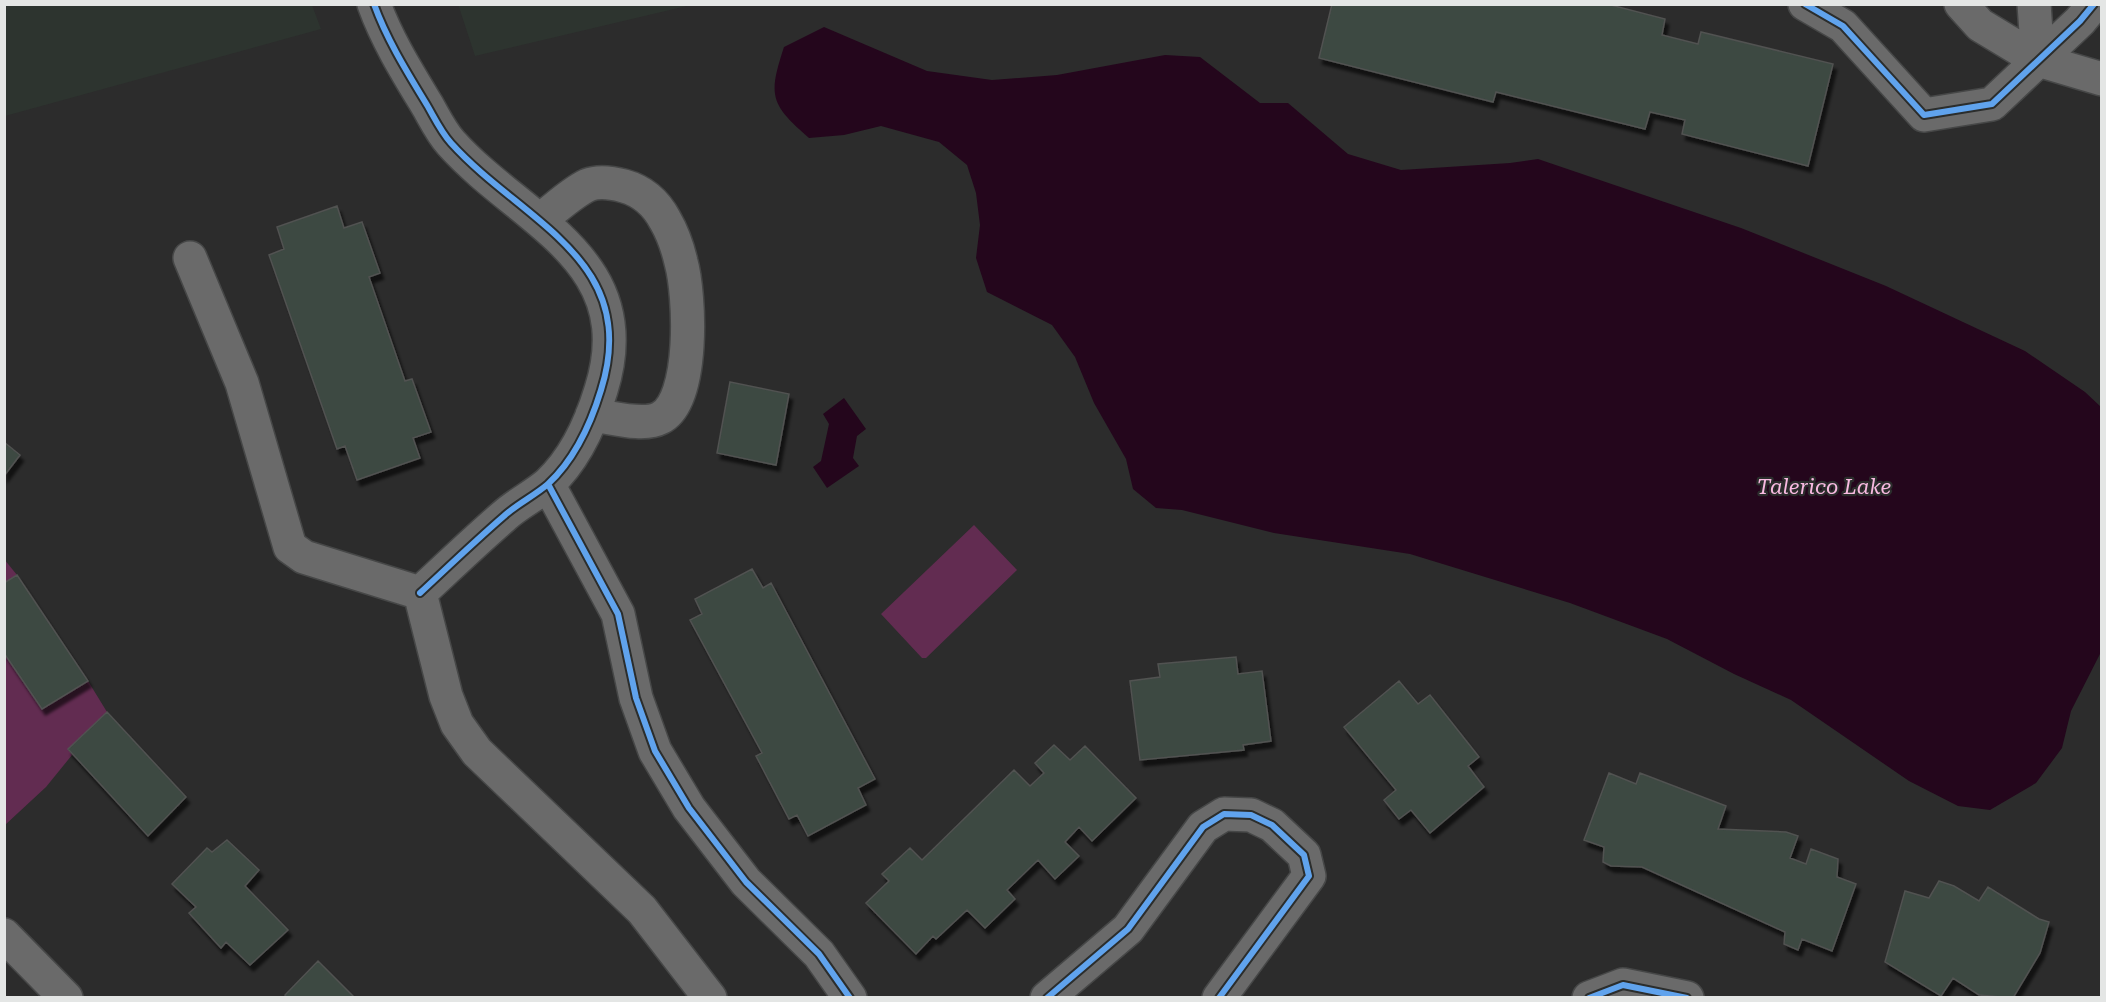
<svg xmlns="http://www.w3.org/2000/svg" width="2106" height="1002" viewBox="0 0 2106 1002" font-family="'Roboto Serif',serif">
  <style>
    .built { fill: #2d342f }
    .green { fill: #622c51 }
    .water { fill: #24061c }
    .building { fill: #3c4842; stroke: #515251; stroke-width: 1.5; filter: url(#shadow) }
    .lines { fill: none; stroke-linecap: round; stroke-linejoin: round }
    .minor-casing { stroke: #464747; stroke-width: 36 }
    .minor { stroke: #6a6a6a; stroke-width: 33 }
    .cycleway-casing { stroke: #2b2d2c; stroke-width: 10 }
    .cycleway { stroke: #60a3ed; stroke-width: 6 }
    .labels { text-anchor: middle; stroke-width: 4.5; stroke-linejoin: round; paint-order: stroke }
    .water-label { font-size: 21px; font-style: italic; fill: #f8bae1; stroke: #2b2d2c }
  </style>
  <defs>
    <filter id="shadow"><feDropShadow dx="3.5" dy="6" stdDeviation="1.5" flood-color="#0009"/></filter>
  </defs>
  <rect width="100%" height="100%" fill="#2c2c2c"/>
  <path class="built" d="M5,4l307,1 9,24 -316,87z
    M458,4h233v1l-216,51z"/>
  <path class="green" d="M974,525l43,45 -91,88h-4l-41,-44z
    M4,559l13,16 -12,8h-1z
    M4,653l38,56 46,-28 19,31 -39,37 4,6 -26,32 -41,38z"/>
  <path class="water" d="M824,27l103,44 65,9 65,-5 108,-20 35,2 60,46h28l60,51 53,16 109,-7 28,-4 203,69 145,58 139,65 60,41 16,15v245l-30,59 -9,37 -26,35 -46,27 -32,-4 -49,-25 -118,-81 -57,-26 -67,-35 -97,-36 -160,-49 -136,-21 -92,-23 -26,-2 -23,-19 -7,-30 -32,-56 -19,-46 -23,-32 -65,-33 -11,-34 4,-33 -4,-32 -9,-28 -28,-23 -58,-16 -37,9 -35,3c-39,-34 -41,-42 -25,-91z
    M844,398l22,31 -9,7 -4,22 6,8 -32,22 -14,-21 8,-6 8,-37 -6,-10z"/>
  <path class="building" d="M1332,4h275l58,15 -3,16 36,9 3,-12 132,32 -25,102 -126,-32 3,-14 -35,-8 -5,17 -149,-37 -3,10 -174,-44z
    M337,206l7,22 18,-6 18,51 -11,4 36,104 7,-2 19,53 -18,6 7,20 -63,22 -12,-34 -8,3 -68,-194 15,-6 -7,-22z
    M730,382l59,12 -13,71 -59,-12z
    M4,442l16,13 -16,21z
    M752,569l11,19 8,-5 104,196 -17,9 8,17 -58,31 -11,-21 -8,4 -33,-63 6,-3 -72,-133 12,-6 -7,-15z
    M17,575l71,106 -46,28 -38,-56v-70z
    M1236,657l2,17 24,-3 9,70 -28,4 1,5 -104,10 -10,-79 30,-4 -2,-13z
    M1399,681l19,23 12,-9 49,62 -11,9 16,21 -54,46 -19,-23 -12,9 -15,-19 12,-10 -52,-63z
    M107,712l79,85 -38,39 -80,-87z
    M1054,745l16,15 15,-14 51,52 -44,43 -13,-14 -14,15 14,14 -24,23 -17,-19 -31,30 8,9 -30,29 -18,-18 -31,29 -3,-3 -17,18 -50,-51 23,-22 -7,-7 28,-26 12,12 92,-90 16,16 14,-13 -9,-10z
    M1609,773l27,11 4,-11 86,33 -8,23 68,3 12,4 -8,22 16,6 5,-15 27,10 -1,18 19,7 -24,67 -30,-12 -4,11 -14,-6 1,-12 -143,-65 -31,-1 -8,-4 1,-15 -20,-7z
    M227,840l32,30 -14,16 43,44 -38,35 -24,-23 -5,6 -32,-35 7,-6 -24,-23 35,-36 5,4z
    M1939,881l15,5 25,15 9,-14 51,32 10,3 -9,31 -27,45 -34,-3 -26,-17 -12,18 -56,-34 20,-71 24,7z
    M318,961l37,37h-68l-2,-3z"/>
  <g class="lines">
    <g class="minor-casing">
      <path id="minor" d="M374,4c13,36 33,68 53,101 7,12 14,27 24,38 71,79 191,116 150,247 -10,33 -27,70 -53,94 -14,12 -31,20 -44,32 -29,25 -56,51 -84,77
        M1805,4l38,22 81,89 68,-11 88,-83 14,-17
        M1961,4l19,21 58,35 64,19
        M2034,4l4,56
        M540,220c15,-11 31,-27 48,-35 10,-4 25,-2 36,1 18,5 32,17 41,34 7,12 13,29 16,42 9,32 14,139 -21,156 -17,9 -49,-1 -68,-3
        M190,258l52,125 48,164 14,10 116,36
        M548,484l70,130 18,84 19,53 34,57 57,74 73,72 31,44
        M420,593l26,103 11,28 20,28 165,158 68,88
        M4,935l62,63
        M1047,998l81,-69 75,-102 21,-13 27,1 21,10 32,30 5,21 -90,122
        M1589,998l34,-13 64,13"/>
    </g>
    <use href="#minor" class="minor"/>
    <g class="cycleway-casing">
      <path id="cycleway" d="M374,4c13,36 33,68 53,101 7,12 14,27 24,38 71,79 191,116 150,247 -10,33 -27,70 -53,94 -14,12 -31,20 -44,32 -29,25 -56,51 -84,77
        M1805,4l38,22 81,89 68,-11 88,-83 14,-17
        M548,484l70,130 18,84 19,53 34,57 57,74 73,72 31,44
        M1047,998l81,-69 75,-102 21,-13 27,1 21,10 32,30 5,21 -90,122
        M1589,998l34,-13 64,13"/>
    </g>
    <use href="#cycleway" class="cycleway"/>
  </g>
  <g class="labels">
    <g class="water-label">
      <text x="1824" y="494">Talerico Lake</text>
    </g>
  </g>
  <rect width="2106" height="1002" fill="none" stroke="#e4e6e5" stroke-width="12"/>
</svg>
